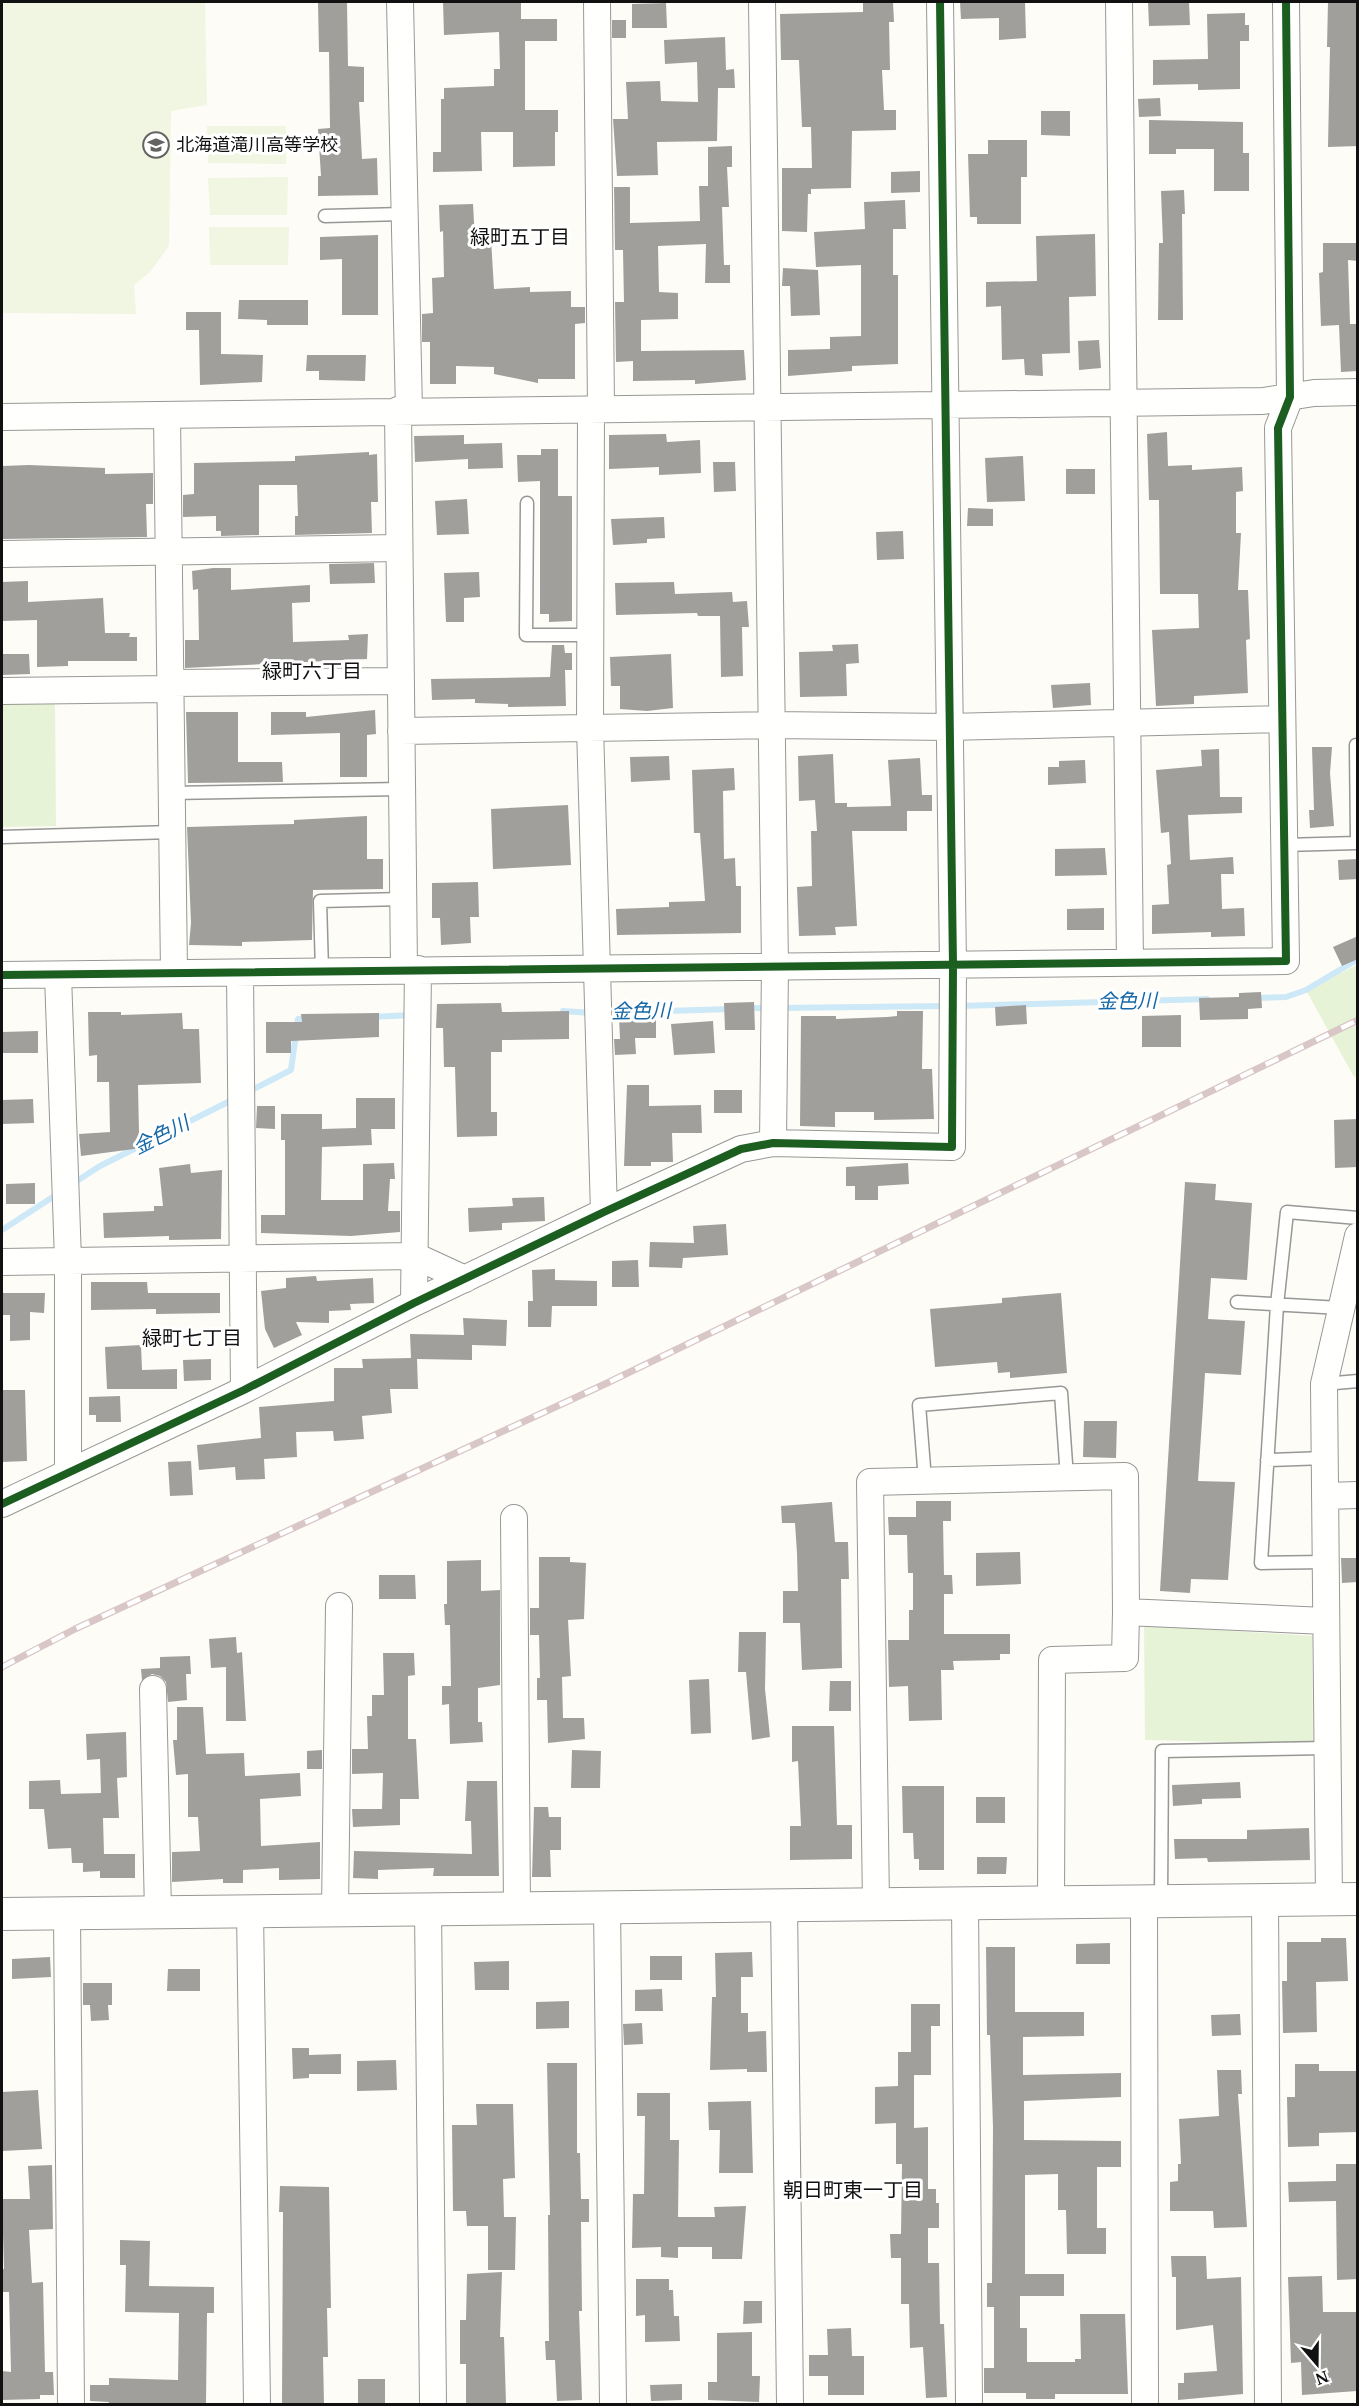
<svg xmlns="http://www.w3.org/2000/svg" width="1359" height="2406" viewBox="0 0 1359 2406" font-family="'Noto Serif','Noto Sans JP',serif">
  <style>
    .green { fill: #e7f3d7 }
    .pitch { fill: #f0f6e1 }
    .lines { fill: none; stroke-linecap: round; stroke-linejoin: round }
    .stream { stroke: #cde8f7; stroke-width: 6 }
    .building { fill: #a19f9c }
    .service-casing { stroke: #979795; stroke-width: 15 }
    .minor-casing { stroke: #979795; stroke-width: 28 }
    .tertiary-casing { stroke: #979795; stroke-width: 34 }
    .service { stroke: #fffffe; stroke-width: 12 }
    .minor { stroke: #fffffe; stroke-width: 26 }
    .tertiary { stroke: #fffffe; stroke-width: 32 }
    .rail-casing { stroke: #d9c6c7; stroke-width: 7 }
    .rail { stroke: #fff; stroke-width: 4.5; stroke-dasharray: 14; stroke-linecap: butt }
    .cycleway-casing { stroke: #fff; stroke-width: 11 }
    .cycleway { stroke: #1b5e20; stroke-width: 8 }
    .labels { text-anchor: middle; stroke-width: 6; stroke-linejoin: round; paint-order: stroke }
    .poi-label { font-size: 18px; fill: #111; stroke: #fff; text-anchor: start }
    .neighbourhood-label { font-size: 20px; fill: #111; stroke: #fff }
    .water-label { font-size: 20px; font-style: italic; fill: #1768a6; stroke: #fff }
  </style>
  <rect width="100%" height="100%" fill="#fdfcf7"/>
  <path class="green" d="M55,702l1,124 -54,1v-124z
    M1357,965l1,109 -4,3 -48,-87z
    M1144,1625l168,11 1,108 -168,-4z"/>
  <path class="pitch" d="M2,2h203l2,103 -36,6 -2,135 -19,26 -16,13 2,29 -134,-1z
    M207,126h79v38l-78,-1z
    M288,177l-1,38h-77l-2,-37z
    M209,227h80l-1,38h-78z"/>
  <g class="lines">
    <path class="stream" d="M1256,998l30,-1 20,-7 52,-31
      M959,1006l248,-7
      M746,1008h23
      M779,1008l167,-2
      M563,1011l29,2
      M605,1013l125,-4
      M371,1017l41,-2
      M248,1092l43,-22 7,-51 9,-1
      M72,1184l28,-18 136,-68
      M2,1230l57,-37"/>
  </g>
  <path class="building" d="M347,2l1,64 16,1v35h-5l3,57 15,-1 1,37 -60,1v-20h3l-3,-47 12,-1 -1,-76h-10l-1,-49z
    M443,2h78v17h36v22h-32v69h33v22h-3v34l-42,1v-35h-32l1,39 -49,1v-20h8v-53h3v-11l50,-2v-17h6l-1,-37 -55,3z
    M893,2l1,20h-5l1,48h-8l2,40h12v20l-44,1 -1,57 -40,1v5h-3l-1,38 -25,-1v-63h30l-1,-41h-9l-3,-67h-18l-1,-46 83,-2v-9z
    M960,2h65l1,36 -27,2v-22l-38,1z
    M1148,2h41l1,23 -41,1z
    M1328,2h30v144l-30,1 2,-100h-3z
    M666,3l1,25h-35v-24z
    M1245,13v12h4v16h-9v48l-42,1v-6l-45,1v-25l55,-1 -1,-45z
    M612,20h14v18h-14z
    M725,37l1,33 8,-1 1,19h-17l-1,53 -60,1 1,33 -41,1 -4,-57h15l-2,-37 34,-1 1,20 37,1 -1,-40 -32,2 -1,-24z
    M1160,98l1,18 -22,1 -1,-18z
    M1041,111h29v25l-29,-1z
    M1149,120l94,2v31h6v38h-35v-42h-38v5h-27z
    M988,140h39v37h-6v47h-44v-7h-7l-2,-63h20z
    M732,146v21h-5l2,40h-7l2,58h6v18h-25l1,-39 -48,2 1,46 19,1v26l-37,1v31l103,-1 2,30 -51,4v-4l-62,1v-20l-17,1 -1,-60h9l-1,-52h-8l-1,-63h16v36l70,-2 -1,-35h9v-39z
    M920,171v21l-29,1v-21z
    M1184,190l1,24h-3l1,106h-25l1,-77h4l-2,-52z
    M905,200l1,29h-13v46h5v89l-46,2v5l-64,5v-26l42,-1v-12l31,-1v-71l-45,2 -2,-35 51,-3 -1,-27z
    M473,204l2,36 16,-1 3,50 36,-2v5l41,-1v16h14v16l-10,1v55h-37v4l-44,-9v-7l-38,-1v18h-26v-42h-8v-28l11,-1 -1,-35 12,-1 -1,-46 -3,1 -1,-27z
    M1095,234l1,62 -27,1 1,56 -28,1 1,22 -18,-1 -1,-16 -22,1 -1,-54 -15,1v-25l51,-1 -1,-45z
    M378,235v80h-36v-56l-22,1v-23z
    M1323,243h35v18l-10,-1 2,64h8v47l-17,1 -2,-47 -18,1 -2,-53 4,-1z
    M783,268l35,2 2,45 -29,1 -1,-30h-8z
    M239,300h69v25h-41v-5l-29,-1z
    M186,312h35v42l42,1 -1,27 -62,3 -1,-55h-13z
    M1099,340l2,28 -22,2 -1,-29z
    M307,355h59l-1,26 -46,-1v-9h-13z
    M1167,432l1,34 24,-1v5l50,-3 1,24 -7,1v41h5l-3,57h10l2,49 -4,1 2,53 -54,3v8l-38,2 -4,-76 47,-2 -1,-34h-38l-1,-94h-10l-2,-66z
    M666,434l1,8 33,-2 1,33 -42,2v-8l-50,2v-34z
    M464,435v9l38,-1 1,25 -35,1v-10l-53,3 -1,-26z
    M541,449h17v47h14v125l-23,1v-8h-9v-133l-22,1 -1,-27h24z
    M369,452v3l8,-1 1,48h-7l1,31 -77,2v-19h3l-1,-31h-38v50l-38,1v-5h-5v-15l-33,1v-22l11,-1v-31l101,-2v-5z
    M1023,456l2,45 -38,1 -2,-44z
    M713,462h22l1,29 -22,1z
    M29,465l76,3v6l48,-1v31h-7l1,33 -145,2v-73z
    M1066,469h29v25h-29z
    M467,499l2,35 -32,1 -2,-34z
    M968,508l25,1v17h-26z
    M664,517l1,21 -18,1v4l-34,2 -2,-26z
    M903,531l1,28 -27,1 -1,-28z
    M374,563l1,20 -45,1 -1,-20z
    M213,568h18v22l79,-5v17l-18,1 1,39 56,-2 -1,-5 20,-1 -1,25 -182,9v-28h14l-1,-51 -5,1 -1,-19z
    M479,572l1,25 -16,1v24h-18l-2,-49z
    M28,581v21l75,-4 2,35h25l-1,4h8v24h-69v5l-31,1v-47l-35,1v-39z
    M674,582l1,12 57,-2 1,10 14,-1 2,26h-7l1,49 -22,1 -1,-61h-22l-1,-3 -81,2 -1,-32z
    M858,644l1,19 -13,1 1,32 -47,1 -1,-45 34,-1 -1,-6z
    M552,645h12l1,8h7v17h-7l1,36 -58,1v-3l-33,-1v-4l-43,1 -1,-21 119,-2z
    M2,654h27l1,20 -28,1z
    M671,654l2,54 -26,3 -27,-2v-23h-9l-1,-29z
    M1090,683l1,22 -38,3 -2,-23z
    M375,710l1,24 -9,1v42h-27v-44l-69,2v-23h35v5z
    M186,712h52v50h44l1,20 -95,1z
    M1312,747h20l-2,26 4,53 -24,2 -1,-18h5z
    M1219,749l1,48h22v16l-54,2 2,45 43,-3 1,17h-13l1,35 22,-1 1,28 -34,1v-5l-59,2v-29l17,-1 -2,-39 4,-1 -2,-32 -8,1 -5,-63 46,-4 -1,-16z
    M833,754l2,49h12v4l44,-1 -3,-46 32,-2 2,37h10v16h-25v20h-55l5,95 -22,1 1,8 -37,1 -2,-49 15,-1 -1,-55h6l-2,-31 -16,1 -1,-45z
    M669,756l1,24 -39,2 -1,-25z
    M1085,760l1,23 -38,2v-18h11v-6z
    M734,768l1,22 -12,1 1,68 11,-1 1,28h5v47l-124,2 -1,-26 53,-2v-5l36,-1 -5,-68h-6l-2,-63z
    M568,805l3,60 -78,4 -2,-60z
    M367,816v43h16v30l-70,1 -1,50 -70,2v4l-53,-1 2,-22 -4,-96 107,-3v-4z
    M1105,848l2,27 -52,1v-27z
    M1358,859v20l-19,1 -1,-20z
    M478,882l1,35h-9l1,26 -30,2 -1,-27h-8v-35z
    M1104,908v22h-37v-21z
    M1358,936v23l-16,7 -9,-19z
    M1261,992l1,16 -14,1v10l-48,1 -1,-22 40,-1v-4z
    M754,1002l1,28h-30l-1,-27z
    M501,1003l1,9 67,-1v28l-67,1v12h-11v60h6v24l-40,1 -2,-70h-11l-1,-39h-7l1,-24z
    M1026,1005l1,19 -31,2 -1,-19z
    M897,1011h26l-1,58h10l2,50 -60,1v-8h-39v15l-35,-1 1,-110h35v3l51,-2 10,-1z
    M88,1012h33v3l61,-2 1,16h16l2,54 -63,2 1,48 10,14 -68,9 -2,-22 31,-2 -1,-50h-12v-27l-8,1z
    M379,1013v24l-88,4v12h-25v-31h36l-1,-8z
    M1181,1015v32h-39v-31z
    M656,1016v22h-21l1,16 -21,1 -1,-16h6l-1,-22z
    M713,1021l2,32 -41,2 -3,-31z
    M38,1031v22h-36v-21z
    M627,1085h22v21l52,-1 1,28h-30l1,29h-22v4h-27z
    M714,1090h28v23h-28z
    M356,1098h39v31h-24l1,16 -50,2 -1,53h42v-36l31,-1 1,16h-5l-2,32h12v21l-49,4 -90,-3v-18h24v-75h-4v-26h41v15l34,-1z
    M33,1099l1,24 -32,1v-24z
    M257,1106h18v23l-19,-1z
    M1358,1119v48l-23,1 -1,-48z
    M908,1163l1,21 -31,2v14h-23v-14h-9v-19z
    M190,1164l1,9 31,-3 -1,69 -52,1v-4l-65,2 -1,-25 51,-2v-5h9l-4,-38z
    M1185,1182l31,2 -1,16 37,3 -5,77 -36,-2 -3,41 37,2 -4,54 -36,-2 -2,33 -5,75 37,1 -7,98 -37,-1 -1,14 -30,-2z
    M35,1183v21h-29v-20z
    M544,1197l1,24 -43,2v7l-33,2 -1,-24 45,-2 -1,-8z
    M726,1224l2,31 -45,3 -1,10 -33,-1 1,-25 44,1 -1,-17z
    M638,1260l1,27h-27v-26z
    M555,1269v11l42,1v25h-45l-1,21h-23v-26h5l-1,-31z
    M316,1276l1,5 56,-3 1,25 -24,1 1,6 -22,1v12l-33,-1 6,13 -28,13 -9,-19 -4,-38 25,-3v-10z
    M91,1282h56l1,11h72v20l-64,1v-5l-65,1z
    M2,1293h43l-1,20 -14,-1v28l-20,1v-26h-8z
    M1061,1293l6,80 -57,5v-6l-12,1 -1,-11 -62,5 -5,-58 72,-6v-5z
    M463,1318l44,2 -1,26 -34,-1v15l-55,-1 1,30h-28l2,24 -30,3 2,23 -30,2 -1,-10 -37,1 1,25 -33,2 1,20 -29,1 -1,-13 -36,3 -2,-25 64,-7 -2,-31 75,-6v-33h29l-1,-9 49,-1 -1,-24 54,1z
    M141,1345l1,25 35,-1v20h-70l-2,-42z
    M211,1359v21l-27,1 -1,-21z
    M2,1390h23l2,71 -25,1z
    M120,1396l1,26h-25v-7h-7v-18z
    M1084,1421h33l-1,37 -33,-1z
    M191,1461l2,34 -23,1 -2,-34z
    M916,1501h35v20h-8l1,54h8l1,19h-9v40h66v20h-10v6l-47,1 1,9h-13l1,50 -33,1 -1,-35 -19,1 -1,-47h21v-30h4v-37h-5l-1,-38h-18l-1,-18h28z
    M832,1502l3,40h13l1,37h-8l1,89 -40,2 -2,-47h-17v-32h15l-1,-38 -2,-30h-13l-1,-17z
    M1020,1552l1,32 -45,2v-33z
    M539,1557h31v5l16,1 -2,56 -16,1 3,56 -9,1 1,41h21l1,21 -37,4 -1,-43h-10v-22h3l-1,-43h-9v-27h9z
    M1341,1558h17v24l-16,1z
    M481,1560v31l19,-1v95l-22,3v34h4l1,20 -33,2 -1,-40 -7,1v-19h9l-1,-61h-5l-1,-21h3v-43z
    M379,1575h36l1,24h-37z
    M739,1632h27l-1,57 5,48 -18,3 -6,-68h-8z
    M236,1637l1,16 5,-1 4,69h-20v-54l-15,1 -2,-29z
    M383,1653h31l1,22 -7,1v63h8l3,60h-19v26l-47,2 -1,-18h30l1,-36 -31,1v-25h16l-1,-33h5v-21h12z
    M190,1656l1,18h-5l1,26 -19,2 -2,-20 -6,-6 -8,-2 -10,6 -1,-11 19,-1v-11z
    M709,1679l2,54 -20,1 -2,-54z
    M830,1681h21v30h-22z
    M177,1707h26l3,47 38,-1 1,23 55,-3 1,23 -41,3 1,47 59,-4v37l-41,1v-12l-36,2v13h-20v-4l-51,3v-30l28,-1 -2,-34h-10v-43l-12,1 -3,-35h4z
    M792,1726h42l3,99h15v34l-62,1v-34h11l-3,-65 -6,1z
    M126,1732l1,45 -10,1 2,40h-16l1,36h31v24h-35v-7l-17,1v-9h-11l-1,-15 -23,1 -4,-40h-15v-28l31,-1 1,14 40,-1 -1,-34 -13,1 -1,-26z
    M322,1750v19h-15v-18z
    M572,1750l29,1 -1,37h-29z
    M467,1781h30l2,95h-66l1,-8 -56,2v9l-25,-1 1,-27 118,3 -1,-33h-6z
    M1240,1782l1,16 -39,1v5l-29,2 -1,-21z
    M902,1786h42v84h-25v-11h-5l-1,-26h-10z
    M976,1797h29v26h-29z
    M534,1807h14l1,10h12v33h-11l1,27h-19z
    M1309,1828l1,32 -102,2 -1,-4 -32,1 -1,-20h73v-9z
    M977,1857h30l-1,17h-29z
    M1321,1938h25l2,43 -32,1 1,50 -34,1 -1,-52h5v-39h34z
    M1110,1943v21h-34v-20z
    M986,1947h29v65h69v24l-61,1v38l98,-2v24l-97,4v39l97,1v26h-24v61h9v26h-39l-1,-44h-8v-36l-33,1v99h39v22h-44v32h7v34h48v-3h6l-1,-45h45l3,80h-73v5h-29v-6h-42v-25h10v-61h-7v-24h5l1,-156 -3,-92h-3z
    M752,1952l1,25h-12v36h7v19l18,-1 1,41h-20v-3l-37,1 2,-73h4l-1,-44z
    M650,1956h32v24h-32z
    M50,1957l1,20 -39,2v-20z
    M509,1961v29h-34l-1,-28z
    M168,1969h32v22h-33z
    M83,1983h29v22h-4l1,15 -18,1 -1,-16h-7z
    M662,1989l1,22h-28v-21z
    M569,2001v27l-33,1v-27z
    M911,2004h29v22h-9v49h-17v53l14,-1v62h8v14h3v25h-11v35h11l1,61h4l3,73 -21,1 -3,-51 -13,1 -1,-44h-8v-46h-10l-1,-24h11l1,-70h-6v-41l-21,1v-37l23,-1v-34h13z
    M1240,2014l1,21 -29,1 -1,-21z
    M642,2023l1,21 -19,1 -1,-21z
    M292,2048h17v7l32,-1v20h-32v4l-16,1z
    M396,2060l1,30 -40,1v-30z
    M547,2063h30v90h3l1,46h8v23h-8l1,89h-3l3,89 -25,1 -2,-41h-9l-1,-19h4l-1,-126h2z
    M1295,2064h24v7h39v61l-39,1v13l-31,1 -1,-50h8z
    M1217,2070h24l1,24h-4l9,133 -33,1 -1,-17h-43v-29l8,-1v-17h3l-2,-45 40,-3z
    M38,2090l4,59 -40,2v-59z
    M637,2093h33v47h9l-1,77h37l-1,-10 32,-1 -4,53h-30v-12h-34v11l-17,-1v-10l-29,1 1,-54h11l1,-78h-8z
    M751,2101l2,72h-34l1,-43h-11l-1,-28z
    M476,2104h37l2,74 -12,1 1,38h12l-1,53h-27v-44h-21l-1,-15h-13l-1,-86h25z
    M1336,2164h22v115l-21,1 -1,-79 -47,1 -1,-20 48,-1z
    M52,2165l1,64 -24,1 3,53 11,-1 2,90h8l1,23h-14v4l-38,1v-29l9,1 -2,-80h-7v-23h2l-2,-70h28l-2,-33z
    M280,2186l49,1 2,121h-4l1,49h-5l1,47h-42l1,-192h-4z
    M120,2240l30,1 -1,45 65,1v26h-7l-1,91h-98l1,-2 -19,-1v-16h19v-7l69,2 1,-67 -54,-1 1,-47h-6z
    M1171,2256h35l1,23 34,-2 2,117 -65,6v-17h6v-10l33,-2 -4,-46 -37,5v-53h-4z
    M502,2272l-2,65h4l2,67h-40v-40h-6v-44h6l1,-46z
    M1322,2276l1,36h35l-1,79 -55,4 -1,-33 -10,1 -3,-86z
    M636,2279h33v11h4l1,26h5l1,25 -35,1v-27l-9,1z
    M744,2301h18v22l-19,1z
    M851,2328l1,28h12v39h-36v-19h-19v-21h19l-1,-26z
    M752,2332v44h8l-1,26 -51,-2v-18h9v-49z
    M358,2379h27v25h-27z
    M682,2384v16l-31,1 -1,-16z"/>
  <g class="lines">
    <g class="service-casing">
      <path id="service" d="M325,216l78,-2
        M527,503l-1,132h65
        M171,793l231,-4
        M2,837l170,-5
        M1284,845l73,-2 -1,-98
        M322,971l-2,-70 83,-2
        M1237,1302l104,6
        M1324,1384l34,-3
        M1267,1460l58,-2
        M925,1480l-6,-75 142,-12 6,85
        M1325,1562l-64,1 16,-258 10,-93 71,6
        M1161,1900l1,-149 165,-3"/>
    </g>
    <g class="minor-casing">
      <path id="minor" d="M400,2l9,409
        M597,2l4,406
        M762,2l13,965 -2,176
        M1119,2l11,960
        M591,409l-1,318 14,485
        M398,410l6,559
        M167,415l7,558
        M2,417l1261,-16 51,-8 44,-1
        M2,554l397,-6
        M170,683l230,-2
        M2,691l168,-2
        M401,731l371,-6 177,2 333,-8
        M240,973l4,417
        M2,975l1284,-14 -8,-533 12,-31 -4,-395
        M58,975l10,285v212
        M2,1262l413,-6 50,23
        M414,1303l4,-334
        M1325,1496l33,-1
        M2,1504l242,-114 170,-87 190,-91 137,-63 32,-6 179,4 1,-182 -13,-963
        M514,1518l3,390
        M153,1689l5,223
        M1265,1900l3,504
        M1329,1900l-5,-516 34,-148
        M1144,1901l1,503
        M1051,1902l1,-242 73,-2 1,-46
        M965,1903l4,501
        M876,1904l-6,-422 255,-6 1,136 199,9
        M784,1905l6,499
        M607,1907l6,497
        M428,1909l5,495
        M335,1910l4,-304
        M250,1911l7,493
        M67,1913l4,491"/>
    </g>
    <g class="tertiary-casing">
      <path id="tertiary" d="M2,1914l1356,-15"/>
    </g>
    <use href="#service" class="service"/>
    <use href="#minor" class="minor"/>
    <use href="#tertiary" class="tertiary"/>
    <g class="rail-casing">
      <path id="rail" d="M2,1667l73,-38 530,-245 753,-364"/>
    </g>
    <use href="#rail" class="rail"/>
    <g class="cycleway-casing">
      <path id="cycleway" d="M2,975l1284,-14 -8,-533 12,-31 -4,-395
        M2,1504l242,-114 170,-87 190,-91 137,-63 32,-6 179,4 1,-182 -13,-963"/>
    </g>
    <use href="#cycleway" class="cycleway"/>
  </g>
  <defs>
    <g id="school-ring" transform="scale(1.35)"><circle r="9.5" fill="#fff" stroke="#646362" stroke-width="1.5"/><path d="M0-5L7-2L0 1L-7-2ZM-4 1L0 2.5L4 1V4Q0 6-4 4Z" fill="#646362"/></g>
  </defs>
  <g fill-rule="evenodd">
    <use href="#school-ring" x="156" y="145"/>
  </g>
  <g class="labels">
    <g class="poi-label">
      <text x="176" y="151">北海道滝川高等学校</text>
    </g>
    <g class="neighbourhood-label">
      <text x="520" y="244">緑町五丁目</text>
      <text x="312" y="678">緑町六丁目</text>
      <text x="192" y="1345">緑町七丁目</text>
      <text x="853" y="2197">朝日町東一丁目</text>
    </g>
    <g class="water-label">
      <text transform="translate(1127 1001) rotate(-1)" y="7">金色川</text>
      <text transform="translate(641 1011) rotate(-1)" y="7">金色川</text>
      <text transform="translate(161 1135) rotate(-27)" y="7">金色川</text>
    </g>
  </g>
  <rect width="1359" height="2406" fill="none" stroke="#111111" stroke-width="6"/>
  <g transform="translate(1317 2364) rotate(160)" stroke="#ffffff" stroke-width="4.5" paint-order="stroke">
  <path d="M0-4.5L10 22L0 15L-10 22Z" fill="#111111"/>
  <text y="-9" font-size="16" font-weight="bold" text-anchor="middle" fill="#111111">N</text>
  </g>
</svg>
